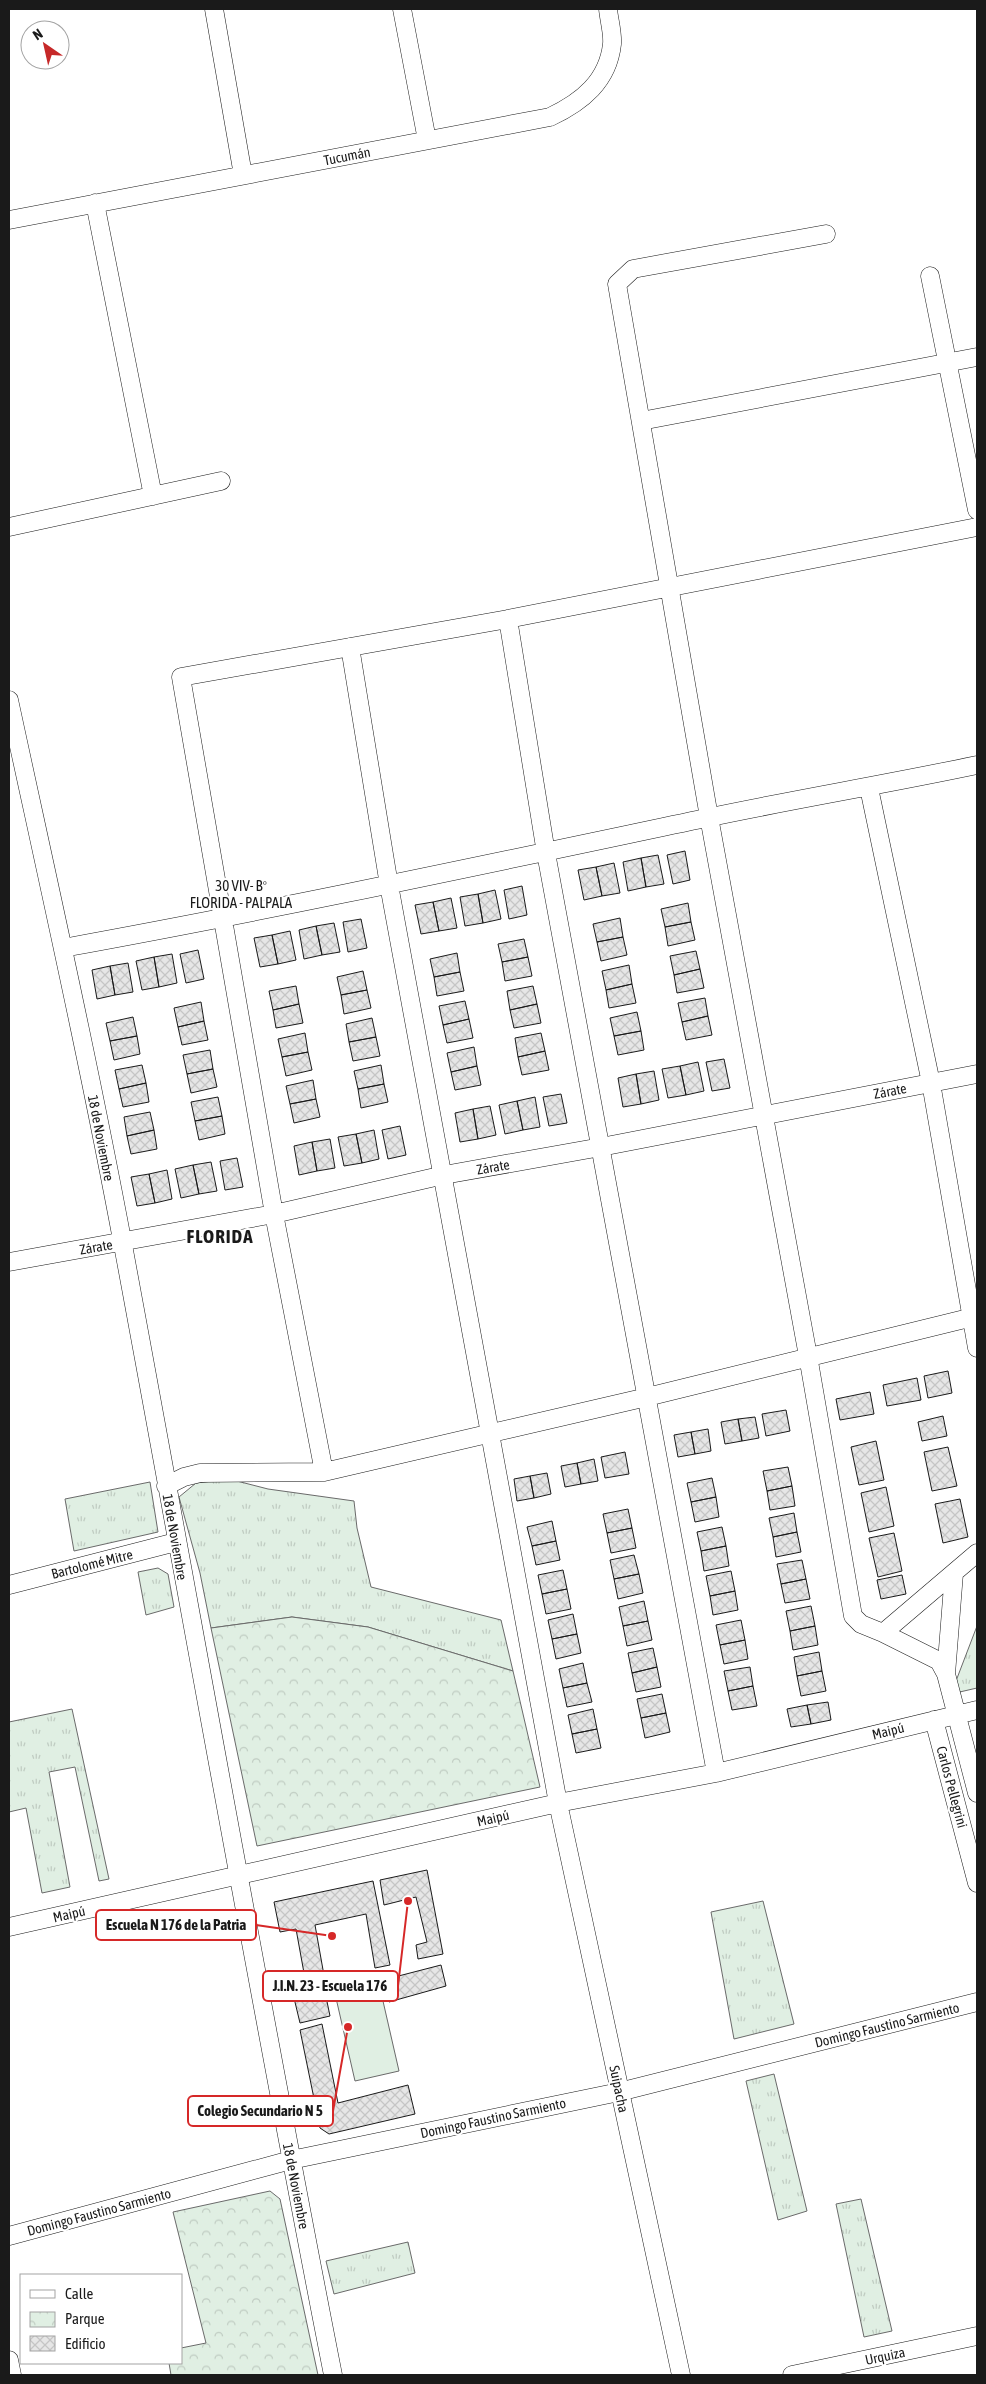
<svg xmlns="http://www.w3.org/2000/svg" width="986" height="2384" viewBox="0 0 986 2384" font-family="'Asap Condensed',sans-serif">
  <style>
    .grass { fill: url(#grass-tufts); stroke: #6a6a6a }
    .park { fill: url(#park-crowns); stroke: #6a6a6a }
    .garden { fill: #e0efe3; stroke: #6a6a6a }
    .building { fill: url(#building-cross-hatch); stroke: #1a1a1a }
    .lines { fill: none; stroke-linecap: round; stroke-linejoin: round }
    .minor-casing { stroke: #1a1a1a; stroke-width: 19 }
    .minor { stroke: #fff; stroke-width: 18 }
    .labels { text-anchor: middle; stroke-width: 4; stroke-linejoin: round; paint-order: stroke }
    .street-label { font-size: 14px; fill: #1a1a1a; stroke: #fff }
    .neighbourhood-label { font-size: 15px; fill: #1a1a1a; stroke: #fff }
    .district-label { font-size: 19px; font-weight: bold; letter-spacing: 1px; fill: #1a1a1a; stroke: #fff }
    .leader { fill: none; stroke: #d62828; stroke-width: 2 }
    .callout-dot { fill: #d62828; stroke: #fff; stroke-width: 2 }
    .callout { fill: #fff; stroke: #d62828; stroke-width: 2 }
    .callout-label { font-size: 15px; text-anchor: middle; font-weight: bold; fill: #1a1a1a }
  </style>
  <defs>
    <pattern id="grass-tufts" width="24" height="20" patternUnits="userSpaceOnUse" patternTransform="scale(1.25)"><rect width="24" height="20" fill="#e0efe3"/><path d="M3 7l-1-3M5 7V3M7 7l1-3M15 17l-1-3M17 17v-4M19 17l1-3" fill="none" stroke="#c0ccc2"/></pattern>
    <pattern id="park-crowns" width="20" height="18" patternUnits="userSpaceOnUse" patternTransform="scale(1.25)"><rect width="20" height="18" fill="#e0efe3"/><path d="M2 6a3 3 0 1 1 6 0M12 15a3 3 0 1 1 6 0" fill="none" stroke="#c0ccc2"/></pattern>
    <pattern id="building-cross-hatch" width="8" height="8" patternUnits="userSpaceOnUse" patternTransform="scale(1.25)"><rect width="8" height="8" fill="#e6e6e6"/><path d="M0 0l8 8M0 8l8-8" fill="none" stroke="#c5c5c5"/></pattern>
  </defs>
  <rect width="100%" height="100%" fill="#fff"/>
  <path class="grass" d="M229,1479l39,10 86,12 3,27 14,59 130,33 12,51 -145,-44 -76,-10 -81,11 -11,-55 -21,-76 17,-14z
    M150,1482l8,50 -84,19 -9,-52z
    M158,1568l10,6 6,33 -28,8 -8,-43z
    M977,1626v62l-26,6z
    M72,1709l37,170 -10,2 -24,-114 -26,5 21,115 -28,6 -16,-85 -17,4v-90z
    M763,1901l31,123 -60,15 -23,-127z
    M774,2074l33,137 -29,9 -32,-139z
    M861,2199l31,132 -28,6 -28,-133z
    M408,2242l7,31 -81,21 -8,-33z"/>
  <path class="park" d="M292,1617l76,10 145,44 27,116 -283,59 -46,-218z
    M270,2191l10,8 38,176h-147l-2,-12h12v-15l25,-5 -33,-131z"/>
  <path class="garden" d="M380,1988l19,83 -44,10 -19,-83z"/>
  <path class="building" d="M685,851l5,29 -17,4 -6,-29z
    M658,855l6,29 -18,3 -5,-29z
    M641,858l5,29 -18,4 -5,-29z
    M614,863l6,30 -18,3 -6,-29z
    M596,867l6,29 -18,4 -6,-30z
    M522,886l5,29 -18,4 -5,-29z
    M495,890l6,29 -18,4 -5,-29z
    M478,894l5,29 -18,3 -5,-29z
    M451,898l6,30 -18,3 -6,-29z
    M433,902l6,29 -18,3 -6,-29z
    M688,903l3,19 -26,5 -4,-18z
    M620,918l3,19 -26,5 -4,-18z
    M361,919l6,29 -19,4 -5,-30z
    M691,922l4,18 -27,6 -3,-19z
    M334,923l6,29 -18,3 -6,-29z
    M316,926l6,29 -18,4 -5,-29z
    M290,931l6,29 -18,4 -6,-29z
    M272,935l6,29 -18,3 -6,-29z
    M623,937l4,18 -26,6 -4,-19z
    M524,939l4,18 -26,5 -4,-18z
    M198,950l6,29 -18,4 -6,-29z
    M696,951l4,18 -26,6 -4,-19z
    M457,953l3,19 -26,5 -4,-18z
    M172,954l5,29 -18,4 -5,-30z
    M154,957l5,30 -17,3 -6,-29z
    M528,957l4,19 -27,5 -3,-19z
    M128,963l5,29 -18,3 -5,-29z
    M629,965l3,19 -26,6 -4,-19z
    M110,966l5,29 -18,4 -5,-29z
    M700,969l4,19 -27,5 -3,-18z
    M363,971l4,19 -26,5 -4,-18z
    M460,972l4,19 -27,5 -3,-19z
    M632,984l4,19 -27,5 -3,-18z
    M296,986l3,18 -26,6 -4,-19z
    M533,986l4,18 -27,6 -3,-19z
    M367,990l4,18 -27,6 -3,-19z
    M705,998l3,18 -26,6 -4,-19z
    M465,1001l4,18 -26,6 -4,-19z
    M201,1002l3,19 -26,6 -4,-19z
    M299,1004l4,19 -27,5 -3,-18z
    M537,1004l4,19 -27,5 -4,-18z
    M637,1012l4,19 -27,5 -4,-18z
    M708,1016l4,19 -26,5 -4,-18z
    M133,1017l4,19 -27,5 -4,-18z
    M372,1018l4,19 -27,5 -3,-18z
    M469,1019l4,19 -26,5 -4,-18z
    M204,1021l4,19 -26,5 -4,-18z
    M641,1031l3,19 -26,5 -4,-19z
    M305,1033l3,19 -26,5 -4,-18z
    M541,1033l4,18 -27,6 -3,-19z
    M137,1036l3,18 -26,6 -4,-19z
    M376,1037l4,19 -27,5 -4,-19z
    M474,1047l3,19 -26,6 -4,-19z
    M210,1050l3,19 -26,5 -4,-19z
    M545,1051l4,19 -27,5 -4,-18z
    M308,1052l4,18 -26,6 -4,-19z
    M724,1059l6,29 -18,3 -6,-29z
    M698,1062l6,29 -18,4 -6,-29z
    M142,1065l4,18 -27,6 -4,-19z
    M381,1065l3,19 -26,5 -4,-18z
    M477,1066l4,19 -26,5 -4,-18z
    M680,1066l6,29 -18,3 -6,-29z
    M213,1069l4,18 -26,6 -4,-19z
    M654,1071l5,29 -18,4 -5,-30z
    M636,1074l5,30 -18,3 -5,-29z
    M313,1080l3,19 -26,5 -4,-18z
    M146,1083l3,19 -26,5 -4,-18z
    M384,1084l4,18 -27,6 -3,-19z
    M561,1094l6,29 -18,3 -6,-29z
    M218,1097l4,19 -27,5 -4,-19z
    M535,1097l5,30 -17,3 -6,-29z
    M316,1099l4,18 -26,6 -4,-19z
    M517,1101l6,29 -18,4 -6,-29z
    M490,1106l6,29 -18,4 -5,-30z
    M473,1109l5,30 -18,3 -5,-29z
    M150,1112l4,18 -27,6 -3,-19z
    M222,1116l3,18 -26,6 -4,-19z
    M400,1126l6,29 -18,4 -6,-29z
    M154,1130l3,19 -26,5 -4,-18z
    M374,1130l5,29 -17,4 -6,-29z
    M356,1134l6,29 -18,3 -6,-29z
    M330,1139l5,29 -18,3 -5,-29z
    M312,1142l5,29 -18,4 -5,-29z
    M237,1158l6,29 -18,3 -5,-29z
    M211,1162l6,29 -18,3 -6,-29z
    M193,1165l6,29 -18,4 -6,-29z
    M167,1170l5,29 -17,4 -6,-29z
    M149,1174l6,29 -18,3 -6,-29z
    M948,1371l4,22 -24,5 -4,-22z
    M917,1378l4,22 -34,6 -4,-21z
    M870,1392l4,22 -34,6 -4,-21z
    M786,1410l4,21 -24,5 -4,-22z
    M943,1416l4,20 -25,5 -4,-19z
    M755,1417l4,21 -17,3 -4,-22z
    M738,1419l4,22 -17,3 -4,-22z
    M708,1429l3,22 -16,3 -4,-22z
    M691,1432l4,22 -17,3 -4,-22z
    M876,1441l8,39 -25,5 -8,-38z
    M948,1447l9,39 -25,5 -8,-39z
    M625,1452l4,22 -24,4 -4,-21z
    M594,1459l4,22 -17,3 -4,-21z
    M577,1463l4,21 -16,3 -4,-21z
    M788,1467l4,19 -25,5 -4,-20z
    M547,1473l4,21 -17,4 -4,-22z
    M530,1476l4,22 -17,3 -3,-22z
    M712,1478l4,19 -25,5 -4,-19z
    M792,1486l3,20 -25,4 -3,-19z
    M886,1487l8,39 -25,6 -8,-39z
    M716,1497l3,20 -24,5 -4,-20z
    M960,1499l8,38 -25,6 -8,-39z
    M628,1509l4,19 -25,5 -4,-19z
    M794,1513l3,19 -24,5 -4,-19z
    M552,1521l4,20 -24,5 -5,-19z
    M722,1527l4,19 -25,5 -4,-19z
    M632,1528l4,20 -25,5 -4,-20z
    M797,1532l4,20 -25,5 -3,-20z
    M894,1533l8,38 -24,6 -9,-39z
    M556,1541l4,19 -24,5 -4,-19z
    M726,1546l3,20 -25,5 -3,-20z
    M634,1555l5,19 -25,5 -4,-19z
    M802,1560l4,19 -25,5 -4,-20z
    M563,1570l4,19 -25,5 -4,-19z
    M731,1571l4,20 -25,5 -4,-20z
    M639,1574l4,19 -25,6 -4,-20z
    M902,1575l4,19 -25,5 -4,-19z
    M806,1579l4,20 -25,4 -4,-19z
    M567,1589l4,20 -25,5 -4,-20z
    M735,1591l3,19 -25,5 -3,-19z
    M644,1601l4,20 -25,5 -4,-19z
    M811,1606l4,20 -25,5 -4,-20z
    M573,1614l4,20 -25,5 -4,-19z
    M741,1620l4,20 -25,5 -4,-20z
    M648,1621l4,19 -25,6 -4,-20z
    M815,1626l3,19 -25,5 -3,-19z
    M577,1634l4,19 -25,6 -4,-20z
    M745,1640l3,19 -24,5 -4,-19z
    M653,1648l4,19 -25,6 -4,-20z
    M819,1652l3,19 -25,5 -3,-19z
    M583,1663l4,20 -24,5 -4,-19z
    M657,1667l4,20 -25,5 -4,-19z
    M750,1667l3,19 -25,5 -4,-20z
    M822,1671l4,20 -25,5 -4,-20z
    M587,1683l5,19 -25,5 -4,-19z
    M753,1686l4,20 -25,4 -4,-19z
    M662,1694l4,19 -25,5 -4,-19z
    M828,1702l3,18 -20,4 -4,-19z
    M807,1705l4,19 -20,3 -4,-18z
    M593,1709l4,20 -25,5 -4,-19z
    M666,1713l4,19 -25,6 -4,-20z
    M597,1729l4,19 -25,5 -4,-19z
    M427,1870l16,84 -25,5 -2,-14 11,-3 -11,-45 -32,8 -4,-25z
    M373,1881l17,84 -15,3 -9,-54 -51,11 10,56 -19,3 -10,-55 -16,3 -6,-30z
    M441,1965l5,21 -57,16 -6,-22z
    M325,1992l5,24 -30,7 -6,-25z
    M322,2024l16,79 70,-18 7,29 -86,20 -9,-6 -20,-98z"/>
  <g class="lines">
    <g class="minor-casing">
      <path id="minor" d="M214,9l29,166
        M402,9l25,131
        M95,203l58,293
        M9,220l541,-103c32,-15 58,-36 62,-73 1,-11 -3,-24 -4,-35
        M826,234l-193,35 -16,15 92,533 99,539 45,260 8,8 22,9 94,-80
        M930,276l47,234
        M641,421l336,-64
        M9,527l212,-46
        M508,619l38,234 170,920
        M350,647l39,238 169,918 123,572
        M9,700c39,181 80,363 114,545 70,377 136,754 210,1130
        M869,788l62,295 46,265
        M63,948c215,-39 429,-85 643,-130 90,-19 181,-34 271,-53
        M9,1262l265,-48 170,-39 157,-28 376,-73
        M324,1472l-50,-258 -93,-537 327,-58 469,-92
        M166,1486l18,-9 16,-4 124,-1 323,-75 330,-81
        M9,1585l167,-43
        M883,1633l56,28 7,13 31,119
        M946,1674l8,-101
        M934,1720l43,163
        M9,1927l549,-124 158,-30 261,-63
        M9,2236l282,-76 328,-68 358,-90
        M9,2360l3,15
        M792,2375l185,-39"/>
    </g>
    <use href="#minor" class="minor"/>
  </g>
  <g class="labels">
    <g class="street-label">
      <text transform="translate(347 156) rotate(-11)" y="5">Tucumán</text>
      <text transform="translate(890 1091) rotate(-11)" y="5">Zárate</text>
      <text transform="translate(101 1138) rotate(79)" y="5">18 de Noviembre</text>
      <text transform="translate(493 1167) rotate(-10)" y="5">Zárate</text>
      <text transform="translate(96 1247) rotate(-10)" y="5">Zárate</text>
      <text transform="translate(175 1537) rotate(80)" y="5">18 de Noviembre</text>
      <text transform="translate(92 1564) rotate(-14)" y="5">Bartolomé Mitre</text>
      <text transform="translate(888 1731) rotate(-14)" y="5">Maipú</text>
      <text transform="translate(952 1787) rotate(75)" y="5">Carlos Pellegrini</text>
      <text transform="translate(493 1818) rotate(-13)" y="5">Maipú</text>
      <text transform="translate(69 1914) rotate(-13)" y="5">Maipú</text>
      <text transform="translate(887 2025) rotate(-14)" y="5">Domingo Faustino Sarmiento</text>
      <text transform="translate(619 2089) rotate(78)" y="5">Suipacha</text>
      <text transform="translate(493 2118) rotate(-12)" y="5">Domingo Faustino Sarmiento</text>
      <text transform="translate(296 2186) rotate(79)" y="5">18 de Noviembre</text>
      <text transform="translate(99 2212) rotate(-15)" y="5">Domingo Faustino Sarmiento</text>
      <text transform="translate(885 2356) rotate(-12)" y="5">Urquiza</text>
    </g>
    <g class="neighbourhood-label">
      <text x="241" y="891">30 VIV- Bº<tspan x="241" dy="17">FLORIDA - PALPALA</tspan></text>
    </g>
    <g class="district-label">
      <text x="220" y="1243">FLORIDA</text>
    </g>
  </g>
  <path class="leader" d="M332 1936L256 1925M408 1901L398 1986M348 2027L333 2111"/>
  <g class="callout-dot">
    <circle cx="332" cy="1936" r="5"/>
    <circle cx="408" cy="1901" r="5"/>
    <circle cx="348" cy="2027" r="5"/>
  </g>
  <g class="callout">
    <rect x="96" y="1910" width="160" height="30" rx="5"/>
    <rect x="263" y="1971" width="135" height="30" rx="5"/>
    <rect x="188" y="2096" width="145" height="30" rx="5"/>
  </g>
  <g class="callout-label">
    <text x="176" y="1930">Escuela N 176 de la Patria</text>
    <text x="330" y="1991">J.I.N. 23 - Escuela 176</text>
    <text x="260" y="2116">Colegio Secundario N 5</text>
  </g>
  <rect width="986" height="2384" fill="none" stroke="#1a1a1a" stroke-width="20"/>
  <rect x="20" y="2274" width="162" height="90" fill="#ffffff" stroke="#a3a3a3"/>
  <rect x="30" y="2290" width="25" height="8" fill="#ffffff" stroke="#a3a3a3"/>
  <text x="65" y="2299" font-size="15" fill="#1a1a1a">Calle</text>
  <rect x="30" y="2312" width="25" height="15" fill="url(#park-crowns)" stroke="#a3a3a3"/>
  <text x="65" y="2324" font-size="15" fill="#1a1a1a">Parque</text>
  <rect x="30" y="2336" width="25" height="15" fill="url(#building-cross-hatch)" stroke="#a3a3a3"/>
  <text x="65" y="2349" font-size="15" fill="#1a1a1a">Edificio</text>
  <g transform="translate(45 45) rotate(326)"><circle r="24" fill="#ffffff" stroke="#a3a3a3"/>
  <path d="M0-4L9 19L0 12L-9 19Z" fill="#c62828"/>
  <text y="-8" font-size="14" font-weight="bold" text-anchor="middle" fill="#1a1a1a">N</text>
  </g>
</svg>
